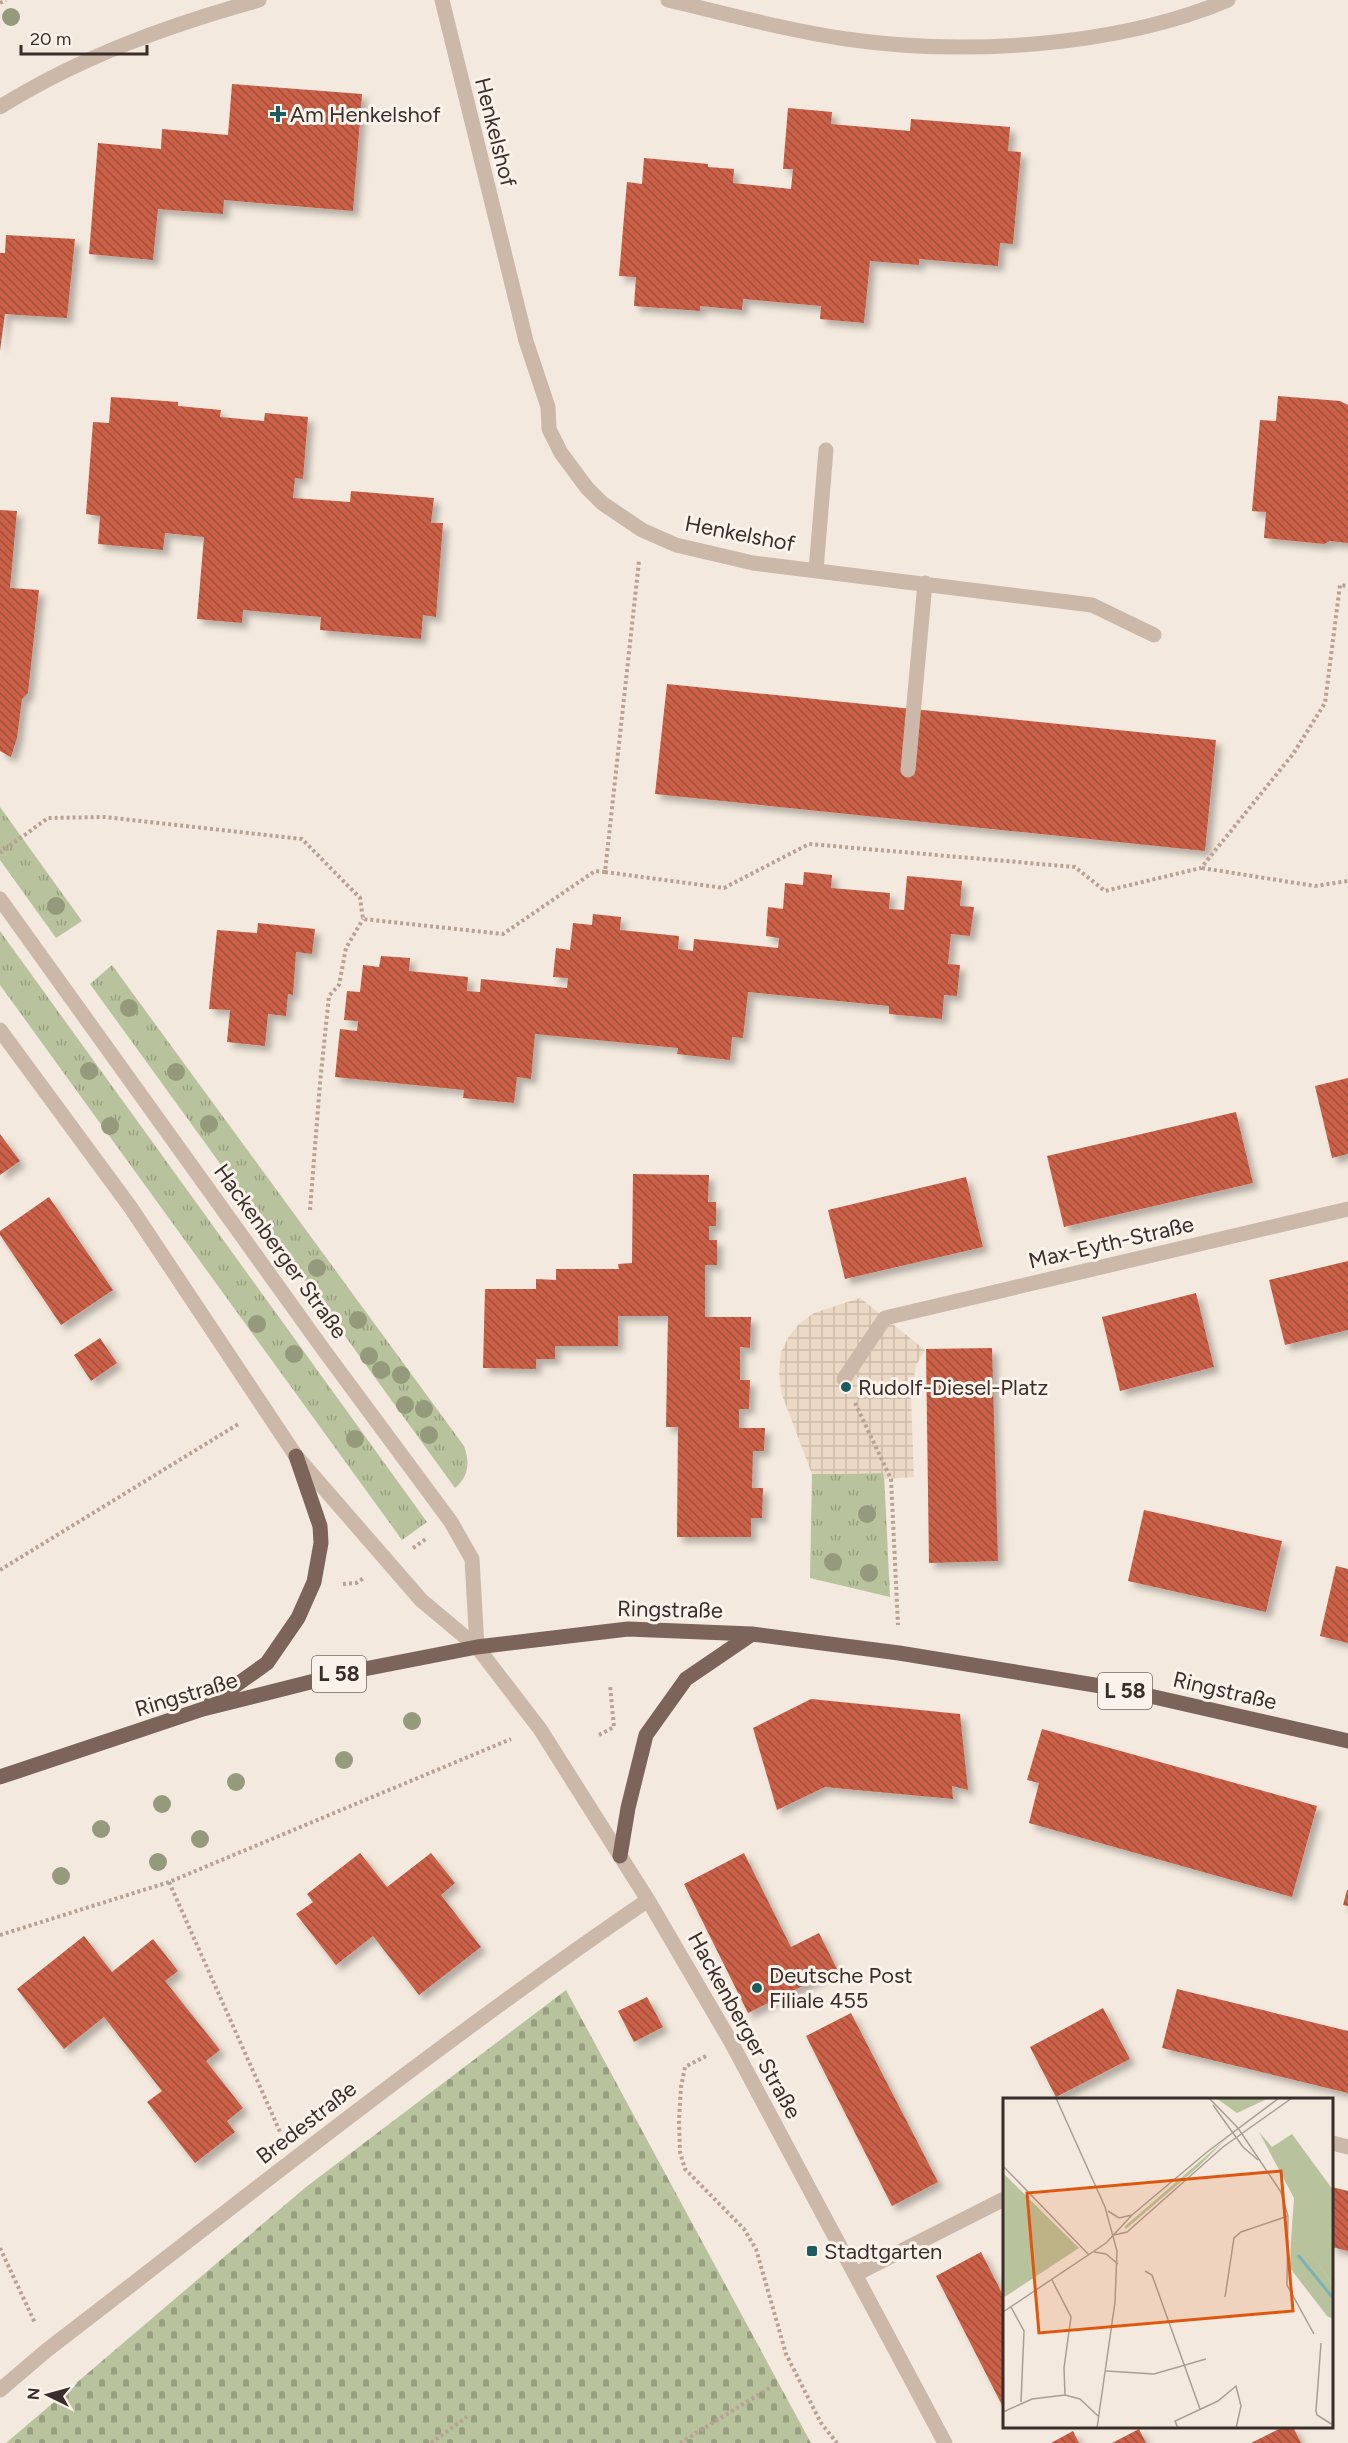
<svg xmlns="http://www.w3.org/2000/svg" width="1348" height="2443" viewBox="0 0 1348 2443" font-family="Figtree,sans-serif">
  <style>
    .grass { fill: url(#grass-tufts) }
    .cemetery { fill: url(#cemetery-stones) }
    .plaza { fill: url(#plaza-grid) }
    .building { fill: url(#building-back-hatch); filter: url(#shadow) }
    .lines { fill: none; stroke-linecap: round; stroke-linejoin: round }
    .path { stroke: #b8a293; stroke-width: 4; stroke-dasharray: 3 3; stroke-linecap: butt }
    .minor { stroke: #ccb8a9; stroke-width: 15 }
    .major { stroke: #7c645a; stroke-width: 15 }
    .tree { fill: #969a7c }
    .poi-dot { fill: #1d5b5d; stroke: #fbf3eb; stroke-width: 2 }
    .labels { text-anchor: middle; stroke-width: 6; stroke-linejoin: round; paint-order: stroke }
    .shield { fill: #fbf3eb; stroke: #736963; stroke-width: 1.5 }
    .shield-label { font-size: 21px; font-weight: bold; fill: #392e29 }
    .poi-label { font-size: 22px; fill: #392e29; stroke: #fbf3eb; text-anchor: start }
    .street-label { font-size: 22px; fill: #392e29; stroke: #fbf3eb }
    .inset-river { fill: none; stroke: #7cb2b2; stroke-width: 3 }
    .inset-road { fill: none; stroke: #a99e96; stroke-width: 1.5 }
    .view { fill: #df570d; fill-opacity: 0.15; stroke: #df570d; stroke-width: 3 }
    .inset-edge { fill: none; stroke: #392e29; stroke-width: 3 }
  </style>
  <defs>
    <pattern id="grass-tufts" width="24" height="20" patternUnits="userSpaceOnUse" patternTransform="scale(1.5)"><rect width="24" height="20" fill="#b8c39d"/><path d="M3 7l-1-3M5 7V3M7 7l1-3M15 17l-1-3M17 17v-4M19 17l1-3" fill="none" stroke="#979f80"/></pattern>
    <pattern id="cemetery-stones" width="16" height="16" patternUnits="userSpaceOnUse" patternTransform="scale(1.5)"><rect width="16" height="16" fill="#b8c39d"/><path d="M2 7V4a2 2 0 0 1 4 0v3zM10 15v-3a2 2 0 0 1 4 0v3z" fill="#979f80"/></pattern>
    <pattern id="plaza-grid" width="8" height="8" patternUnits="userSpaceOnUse" patternTransform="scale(1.5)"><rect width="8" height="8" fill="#ecd9c5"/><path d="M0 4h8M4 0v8" fill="none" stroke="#cbbba9"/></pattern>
    <pattern id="building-back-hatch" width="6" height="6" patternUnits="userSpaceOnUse" patternTransform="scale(1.5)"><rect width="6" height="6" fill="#c96046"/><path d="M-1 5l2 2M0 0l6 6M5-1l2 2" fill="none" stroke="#a4503a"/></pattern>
    <filter id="shadow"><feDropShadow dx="5.5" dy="5.5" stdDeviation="3" flood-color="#0004"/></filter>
  </defs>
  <rect width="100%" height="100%" fill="#f3e9de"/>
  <path class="grass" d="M0,807l82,114 -26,17 -56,-78z
    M0,931l427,591 -25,18 -402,-555z
    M112,965l352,481c6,16 5,30 -9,42l-365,-504z
    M884,1473l6,124 -80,-19 2,-104z"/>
  <path class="cemetery" d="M566,1990l245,453h-805l300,-256z"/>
  <path class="plaza" d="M860,1298l65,52 -9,15 -5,34 3,78 -30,2 -1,-6 -71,1 -31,-82 -2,-21 2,-19 8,-16 10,-12 15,-11z"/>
  <path class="building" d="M232,84l130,10 -9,117 -129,-11 -1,14 -65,-5 -5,51 -64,-6 9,-111 63,6 1,-20 66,6z
    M788,108l44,4 -1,12 79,7 1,-12 99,8 -2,24 13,1 -8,92 -13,-1 -2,23 -79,-7v6l-49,-4 -6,62 -44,-4 1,-13 -78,-7 -1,11 -42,-4v5l-66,-5 2,-29 -17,-1 8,-94 15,2 2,-26 64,6v3l26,2 -1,14 58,6 2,-20h-10z
    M6,235l69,4 -8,79 -62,-4 -5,37v-98h5z
    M1278,396l62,5 8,4v138l-18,-2 -6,3 -60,-6 2,-26 -14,-1 8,-91 16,1z
    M111,397l67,5v4l43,4 -1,7 44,4 1,-8 43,4 -5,62 -8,-1 -2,20 57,4 1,-11 83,7 -3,25h12l-7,94 -13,-2 -2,24 -101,-9 1,-13 -78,-7 -1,13 -45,-4 7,-82 -39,-4 -2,17 -65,-6 2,-28 -14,-2 7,-92 16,1z
    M0,510l17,1 -7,77 29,2 -11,103 -6,6 -5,39 -6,19 -11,-6z
    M667,684l549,56 -11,111 -550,-57z
    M804,872l28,3 -1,13 59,5 -1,16 15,1 3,-34 55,5 -2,25 14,1 -4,29 -19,-2 -3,30 12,1 -3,31 -13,-1 -2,24 -53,-5v-8l-141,-14 -5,46 -11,-1 -2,23 -53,-6 1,-6 -143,-14 -4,45 -14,-2 -3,26 -51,-5 1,-8 -129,-13 5,-48 17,2 1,-10 -14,-1 3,-29 13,1 3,-27 16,2 2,-11 29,2 -1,13 59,6 -1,14 13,1 1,-13 86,9 1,-10 -15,-1 3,-29 14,2 3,-27 19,2 1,-11 28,3 -1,13 59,6 -1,13 15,2 1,-12 84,9 1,-10 -13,-2 2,-29 15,2 2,-26 18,2z
    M258,923l57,6 -3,25 -16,-2 -3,43 -5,-1 -2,22 -18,-2 -3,32 -38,-4 3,-32 -21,-1 8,-79 40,3z
    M1348,1078v76l-16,4 -17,-72z
    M1236,1112l17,71 -189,44 -17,-71z
    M0,1134l20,27 -20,14z
    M633,1174l76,1 -1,27h8v24h-7v14h8v25h-12v52h46l-1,31 -10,-1v33h10l-1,29h-10v19h26l-1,23h-11l-1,37h11l-1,30h-11v19h-74l1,-110h-12l2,-111h-50v30h-63v13h-19v10l-53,-1 2,-79h51v-10l20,1v-11h63l-1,-5 14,-1z
    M966,1177l17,70 -138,32 -17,-69z
    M49,1197l64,93 -52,35 -61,-90v-4z
    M1348,1261v69l-63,15 -16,-65z
    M1196,1293l18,74 -94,24 -18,-74z
    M100,1338l17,25 -26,18 -17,-26z
    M992,1348l6,213 -69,2 -3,-214z
    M1144,1510l138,31 -16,71 -138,-31z
    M1336,1566l12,3v74l-28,-7z
    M811,1699l149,15 8,76 -16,-4 1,13 -128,-12 -48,23 -24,-82z
    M1042,1729l275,77 -25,91 -263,-74 10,-40 -12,-3z
    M360,1853l27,34 44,-34 24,30 -14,12 40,52 -62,48 -46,-59 -37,29 -40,-51 17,-12 -6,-8z
    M744,1853l47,94 28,-14 18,36 -89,44 -64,-129z
    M1347,1890h1v16l-5,-1z
    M84,1936l28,36 41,-33 25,32 -13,10 55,69 -14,11 37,47 -16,13 8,11 -40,31 -48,-61 15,-11 -58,-74 -40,32 -47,-60z
    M1177,1989l171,42v62l-186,-45z
    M647,1997l16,30 -29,15 -16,-31z
    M1103,2008l27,51 -74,38 -26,-50z
    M851,2013l87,169 -46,24 -86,-170z
    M1332,2187l16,4v60l-16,-4z
    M981,2252l23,45v112l-68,-133z
    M1283,2427h10l8,16h-50z
    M1139,2429l7,14h-34z
    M1073,2431l6,12h-28z"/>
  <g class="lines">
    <path class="path" d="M0,3l6,-3
      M0,853l48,-35 57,-1 197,22 58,59 3,21 140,15 92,-63 10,1 34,-311
      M1202,868l113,18 33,-5
      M605,872l119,16 85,-44 266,23 30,24 96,-23 92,-114 32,-51 15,-118 8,1
      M310,1210l10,-127 9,-87 10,-11 7,-37 17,-29
      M855,1403l36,76 7,146
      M413,1548l13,-9
      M0,1570l240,-147
      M343,1584l13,-1 8,-5
      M599,1735l15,-8 -4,-42
      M169,1882l112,252
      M0,1935l169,-53 342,-143
      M706,2056l-21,11 -4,20 -2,33 1,32 5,17 59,60 12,20 30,105 35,69 16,20
      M0,2248l35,75
      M431,2443l37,-27
      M680,2443l91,-56"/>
    <path class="minor" d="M442,0l84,341 22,66 1,22 12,24 26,35 15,15 40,27 34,15 77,18 339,42 62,30
      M668,0c59,14 118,30 178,39 119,17 270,8 382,-39
      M0,107c80,-50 169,-82 259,-107
      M816,570l10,-120
      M908,770l17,-187
      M0,899l323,450 128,173 21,37 5,88
      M0,1030l131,178 165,248 125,144 56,47 63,82 108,171 83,142 214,401
      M844,1379l41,-61 463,-109
      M1332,2143l16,4
      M856,2274l148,-75
      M0,2390l47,-40c198,-152 394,-309 601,-450"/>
    <path class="major" d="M211,1703l56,-40 31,-45 16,-36 7,-39 -1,-17 -24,-70
      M0,1777l203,-68 151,-38 123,-24 151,-18 124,5 147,19 220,36 229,52
      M620,1856l8,-48 18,-73 40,-56 66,-45"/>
  </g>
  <g class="tree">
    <circle cx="11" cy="17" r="9"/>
    <circle cx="56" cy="906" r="9"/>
    <circle cx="129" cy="1008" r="9"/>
    <circle cx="89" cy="1071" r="9"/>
    <circle cx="176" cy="1072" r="9"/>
    <circle cx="209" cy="1124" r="9"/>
    <circle cx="110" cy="1126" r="9"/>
    <circle cx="317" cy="1268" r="9"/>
    <circle cx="358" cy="1320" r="9"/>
    <circle cx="257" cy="1324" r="9"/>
    <circle cx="294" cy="1354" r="9"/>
    <circle cx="369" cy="1356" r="9"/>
    <circle cx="381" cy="1370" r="9"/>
    <circle cx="401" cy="1375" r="9"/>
    <circle cx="405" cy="1405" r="9"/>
    <circle cx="424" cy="1409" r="9"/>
    <circle cx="429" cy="1435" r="9"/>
    <circle cx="355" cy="1439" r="9"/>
    <circle cx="867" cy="1514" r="9"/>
    <circle cx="833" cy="1562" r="9"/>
    <circle cx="869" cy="1573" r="9"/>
    <circle cx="412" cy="1721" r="9"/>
    <circle cx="344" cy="1760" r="9"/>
    <circle cx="236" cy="1782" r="9"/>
    <circle cx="162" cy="1804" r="9"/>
    <circle cx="101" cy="1829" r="9"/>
    <circle cx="200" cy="1839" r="9"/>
    <circle cx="158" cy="1862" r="9"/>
    <circle cx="61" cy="1876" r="9"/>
  </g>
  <g class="poi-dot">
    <path d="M275 105h6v6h6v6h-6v6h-6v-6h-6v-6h6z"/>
    <circle cx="846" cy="1387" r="6"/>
    <circle cx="757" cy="1988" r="6"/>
    <rect x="806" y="2245" width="12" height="12" rx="3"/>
  </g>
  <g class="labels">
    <g class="shield">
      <rect x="312" y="1656" width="54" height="36" rx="4.5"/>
      <rect x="1098" y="1673" width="54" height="36" rx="4.5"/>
    </g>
    <g class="shield-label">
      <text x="339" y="1681">L 58</text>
      <text x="1125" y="1698">L 58</text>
    </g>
    <g class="poi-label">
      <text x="290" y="122">Am Henkelshof</text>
      <text x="858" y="1395">Rudolf-Diesel-Platz</text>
      <text x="769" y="1983">Deutsche Post<tspan x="769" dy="25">Filiale 455</tspan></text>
      <text x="824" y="2259">Stadtgarten</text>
    </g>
    <g class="street-label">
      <text transform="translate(496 132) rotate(76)" y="8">Henkelshof</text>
      <text transform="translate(740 533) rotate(11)" y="8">Henkelshof</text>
      <text transform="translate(1111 1242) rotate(-13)" y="8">Max-Eyth-Straße</text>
      <text transform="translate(281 1251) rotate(54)" y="8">Hackenberger Straße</text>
      <text transform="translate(670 1609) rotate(1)" y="8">Ringstraße</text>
      <text transform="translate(1225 1690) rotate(13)" y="8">Ringstraße</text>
      <text transform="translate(186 1694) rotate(-17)" y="8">Ringstraße</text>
      <text transform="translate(745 2025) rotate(61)" y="8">Hackenberger Straße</text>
      <text transform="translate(306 2122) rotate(-38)" y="8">Bredestraße</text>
    </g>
  </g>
  <g transform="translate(1003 2098)">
    <rect width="330" height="330" fill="#f3e9de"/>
    <path d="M256,34l13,15 20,-13 41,56v96l-29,-44 -13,-2 3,-42zM223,41l-28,28 -72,62 -2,-2z" fill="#b8c39d"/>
    <path d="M0,75l76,75 -76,50z" fill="#b8c39d"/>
    <path d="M288,142l13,1 29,45v33l-6,-3 -37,-48z" fill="#b8c39d"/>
    <path d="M213,0h53l-32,15z" fill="#b8c39d"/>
    <path class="inset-river" d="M295,157l35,43"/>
    <path class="inset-road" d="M53,0l49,109 12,44 -2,51 -18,126M206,0l29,30 43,64 7,24 -1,69 27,49M210,7l30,42 15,13M0,68l86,89M105,113l11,7 13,-3M111,137l13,-3 96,-85 69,-49M91,154l12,2 12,10M142,173l7,4 48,134M49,182l19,37 -7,51 1,27M222,199l9,-59 7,-6 47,-16M8,209l13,24 -3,71M0,214l103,-69 26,-28 75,-63 72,-54M318,245l-5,68 1,4 16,10M103,273l48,3 52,-15M0,314l29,-13 33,-4 15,4 18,17M175,330l-3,-7 43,-20 18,-15 5,20 -5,22"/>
    <path class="view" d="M278,73l12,140 -254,22 -12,-140z"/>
    <rect width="330" height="330" class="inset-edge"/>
  </g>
  <g transform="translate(48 2395) rotate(275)" stroke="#fbf3eb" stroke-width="4.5" paint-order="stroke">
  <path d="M0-4.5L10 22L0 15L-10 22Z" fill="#392e29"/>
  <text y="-9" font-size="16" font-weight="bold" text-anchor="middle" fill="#392e29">N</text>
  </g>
  <path d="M21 45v9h126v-9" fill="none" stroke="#392e29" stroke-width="3"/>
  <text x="30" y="45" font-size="18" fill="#392e29" stroke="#fbf3eb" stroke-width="4.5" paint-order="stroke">20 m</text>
</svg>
